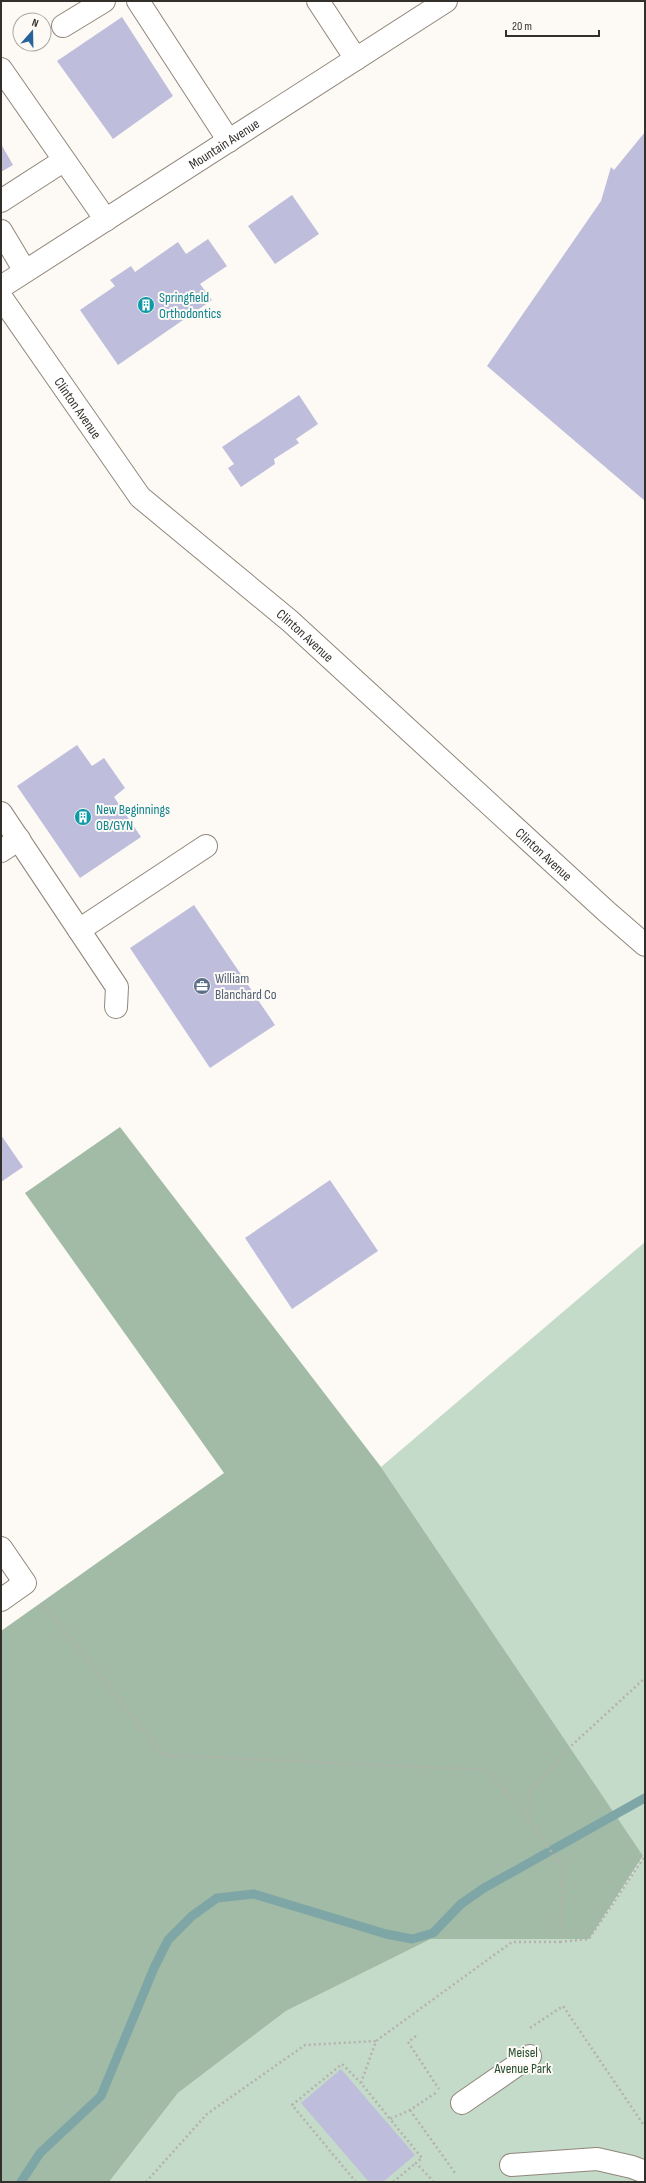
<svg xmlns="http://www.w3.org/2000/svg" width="646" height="2183" viewBox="0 0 646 2183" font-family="'Sofia Sans Condensed',sans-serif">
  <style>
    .green { fill: #c5dbc9 }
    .forest { fill: #a1bba6 }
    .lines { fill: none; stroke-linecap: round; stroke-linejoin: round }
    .stream { stroke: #7fa6a7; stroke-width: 9 }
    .building { fill: #bfbddc }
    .minor-casing { stroke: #90867b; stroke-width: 24 }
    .path { stroke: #b5b1ac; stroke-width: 2.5; stroke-dasharray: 2 3; stroke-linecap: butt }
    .minor { stroke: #fff; stroke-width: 22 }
    .labels { text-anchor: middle; stroke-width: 4; stroke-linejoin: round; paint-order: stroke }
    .street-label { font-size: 14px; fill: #332f2a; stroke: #fdf9f4 }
    .culture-label { font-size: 14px; fill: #0d838f; stroke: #fdf9f4; text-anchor: start }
    .service-label { font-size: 14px; fill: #4e5e75; stroke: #fdf9f4; text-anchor: start }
    .park-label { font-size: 14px; fill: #234e2f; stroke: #fdf9f4 }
  </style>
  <rect width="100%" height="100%" fill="#fdf9f4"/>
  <path class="green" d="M645,1242v940h-536l69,-89 108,-82 145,-72h158l54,-82 -262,-390z"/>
  <path class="forest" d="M120,1127l261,340 262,389 -54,83h-158l-145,72 -108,82 -69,89h-108v-551l223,-158 -199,-280z"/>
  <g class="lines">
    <path class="stream" d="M21,2182l19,-29 61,-57 53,-128 14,-28 24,-24 25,-18 37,-4 132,40 26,5 21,-6 28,-29 23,-16 161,-90"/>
  </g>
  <path class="building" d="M122,17l51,79 -60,43 -56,-78z
    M645,132v369l-158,-135 114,-165 10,-34 3,3z
    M1,144l12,21 -12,7z
    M292,195l27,39 -44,30 -27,-38z
    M208,239l19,27 -27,18 12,16 -94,65 -38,-55 35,-24 -5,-6 21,-14 4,6 43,-30 8,12z
    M299,395l19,29 -22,15 3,4 -25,16 1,5 -34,23 -13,-19 6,-4 -12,-17z
    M77,745l15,21 12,-8 21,30 -11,9 27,40 -61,41 -63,-92z
    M194,905l81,120 -65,43 -80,-120z
    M1,1135l22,32 -22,15z
    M330,1180l48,71 -86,58 -47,-71z
    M341,2069l74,86 -32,27h-14l-68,-79z"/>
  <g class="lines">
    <g class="minor-casing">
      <g id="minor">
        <path d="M138,1l91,140"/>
        <path d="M318,1l38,58"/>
        <path d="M63,26l41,-25"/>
        <path d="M1,69l105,151"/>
        <path d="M1,201l62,-40"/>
        <path d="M1,231l24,40"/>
        <path id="s1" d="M1,287l445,-286"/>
        <path id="s2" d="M1,297l139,200 150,124 317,291 38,33"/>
        <path d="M1,813l116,174 -1,20"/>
        <path d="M1,851l18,-12"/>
        <path d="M79,930l127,-84"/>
        <path d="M1,1548l24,35 -24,17"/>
        <path d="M462,2103l68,-47"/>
        <path d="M511,2165l86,-6 35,8 13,5"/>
      </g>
    </g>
    <path class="path" d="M42,1604l121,151 324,15 41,49 35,49 -3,74h-48l-136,99 -15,42 29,36
      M528,1819v-25l42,-47 75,-69
      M560,1942l29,-3 56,-83
      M530,2028l33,-22 80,118
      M416,2036l-8,6 31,47
      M410,2110l45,63
      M146,2182l61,-68 98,-69 71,-4
      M356,2182l-64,-77 50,-41 19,19
      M393,2182l23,-19
      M434,2182l-18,-19 6,-5 -32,-39 20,-9 27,-18"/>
    <use href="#minor" class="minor"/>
  </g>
  <defs>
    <g id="building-disc" transform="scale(0.9)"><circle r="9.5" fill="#0f9aa8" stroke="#fdf9f4"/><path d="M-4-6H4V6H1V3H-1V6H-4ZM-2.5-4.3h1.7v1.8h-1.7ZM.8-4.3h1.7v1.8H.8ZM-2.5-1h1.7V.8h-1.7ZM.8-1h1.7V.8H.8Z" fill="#fff"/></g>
    <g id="office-disc" transform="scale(0.9)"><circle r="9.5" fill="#5c6f8a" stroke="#fdf9f4"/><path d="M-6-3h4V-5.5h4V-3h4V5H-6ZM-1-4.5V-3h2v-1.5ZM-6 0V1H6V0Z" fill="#fff"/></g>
  </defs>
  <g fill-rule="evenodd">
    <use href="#building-disc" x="146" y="305"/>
    <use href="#building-disc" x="83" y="817"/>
    <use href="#office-disc" x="202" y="986"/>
  </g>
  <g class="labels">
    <g class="street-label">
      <text dy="5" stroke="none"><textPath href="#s1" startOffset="265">Mountain Avenue</textPath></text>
      <text dy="5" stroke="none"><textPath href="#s2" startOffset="135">Clinton Avenue</textPath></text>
      <text dy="5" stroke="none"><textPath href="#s2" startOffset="459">Clinton Avenue</textPath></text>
      <text dy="5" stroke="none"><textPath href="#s2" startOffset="783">Clinton Avenue</textPath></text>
    </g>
    <g class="culture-label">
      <text x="159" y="302">Springfield<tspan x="159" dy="16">Orthodontics</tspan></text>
      <text x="96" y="814">New Beginnings<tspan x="96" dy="16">OB/GYN</tspan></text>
    </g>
    <g class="service-label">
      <text x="215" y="983">William<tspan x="215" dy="16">Blanchard Co</tspan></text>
    </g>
    <g class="park-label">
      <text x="523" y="2057">Meisel<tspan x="523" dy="16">Avenue Park</tspan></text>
    </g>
  </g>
  <rect width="646" height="2183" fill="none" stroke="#332f2a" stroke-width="4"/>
  <g transform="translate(32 32) rotate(20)"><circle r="19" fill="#fdf9f4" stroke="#aca8a3"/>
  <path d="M0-3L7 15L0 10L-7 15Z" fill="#27639a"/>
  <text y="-6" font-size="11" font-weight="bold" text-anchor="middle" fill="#332f2a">N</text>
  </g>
  <path d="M506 30v6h93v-6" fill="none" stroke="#332f2a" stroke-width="2"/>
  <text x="512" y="30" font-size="12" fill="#332f2a" stroke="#fdf9f4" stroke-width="3" paint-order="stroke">20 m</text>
</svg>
